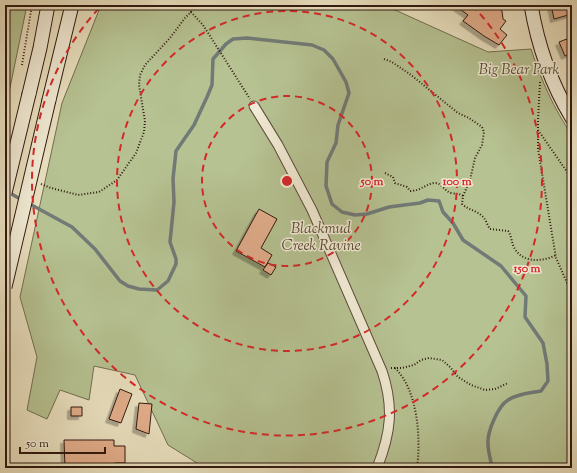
<svg xmlns="http://www.w3.org/2000/svg" width="577" height="473" viewBox="0 0 577 473" font-family="'Sorts Mill Goudy',serif">
  <style>
    .green { fill: #b6c292; stroke: #736e50 }
    .lines { fill: none; stroke-linecap: round; stroke-linejoin: round }
    .stream { stroke: #717a77; stroke-width: 3.5 }
    .building { fill: #e2ae8c; stroke: #30190f; filter: url(#shadow) }
    .street-casing { stroke: #5e4b3b; stroke-width: 11 }
    .secondary-casing { stroke: #30190f; stroke-width: 15 }
    .path { stroke: #30190f; stroke-width: 2; stroke-dasharray: 1 2; stroke-linecap: butt }
    .street { stroke: #f1ebd5; stroke-width: 9 }
    .secondary { stroke: #f1ebd5; stroke-width: 13 }
    .secondary-bridge-casing { stroke: #30190f; stroke-width: 15; stroke-linecap: butt }
    .secondary-bridge { stroke: #f1ebd5; stroke-width: 13 }
    .ring { fill: none; stroke: #d62828; stroke-width: 2; stroke-dasharray: 7 5 }
    .labels { text-anchor: middle; stroke-width: 3; stroke-linejoin: round; paint-order: stroke }
    .park-label { font-size: 15px; font-style: italic; fill: #584c36; stroke: #f1ebd5 }
    .centre { fill: #d62828; stroke: #f1ebd5; stroke-width: 2 }
    .ring-label { font-size: 12px; text-anchor: middle; font-weight: bold; fill: #d62828; stroke: #f1ebd5; stroke-width: 3; stroke-linejoin: round; paint-order: stroke }
  </style>
  <defs>
    <filter id="shadow"><feDropShadow dx="-3.5" dy="3.5" stdDeviation="0" flood-color="#0004"/></filter>
  </defs>
  <rect width="100%" height="100%" fill="#e9e0bf"/>
  <filter id="stains"><feTurbulence type="fractalNoise" baseFrequency=".005" numOctaves="4"/><feColorMatrix values="0 0 0 0 .2 0 0 0 0 .09 0 0 0 0 .02 0 0 0 .5 -.17"/></filter>
  <radialGradient id="worn" r=".72"><stop offset=".6" stop-color="#630" stop-opacity="0"/><stop offset="1" stop-color="#630" stop-opacity=".3"/></radialGradient>
  <path class="green" d="M5,5h22l-22,107z
    M101,5h283l104,47 43,-3c10,31 23,60 41,86v333h-367l-37,-23 -33,-70 -41,-9 -5,34 -29,-10 -13,29 -20,-9 10,-53 -17,-60 42,-194z"/>
  <g class="lines">
    <path class="stream" d="M8,192l14,8
      M28,203l44,24 23,22 25,32 8,5 11,3 18,1 11,-9 8,-17v-5l-6,-17 4,-40 -1,-23 3,-28 18,-26 13,-28 5,-12 1,-26 13,-15 7,-5 14,-1 65,7 12,5 9,9 13,23 3,11 -11,32 -2,18 -9,19 -1,24 6,18 10,8 13,3 12,-1 22,-7 31,-4 8,-3 11,1 4,11 10,11 10,17 38,26 25,30 -1,21 18,26 4,21 1,17 -7,10c-11,2 -24,3 -33,9 -10,6 -21,32 -20,44 0,8 3,16 4,24"/>
  </g>
  <path class="building" d="M454,5h41l7,6 1,8 3,2 -6,8 7,6 -8,10 -15,-9 -21,-15 5,-6z
    M551,5h21v9l-18,5z
    M572,37v16l-7,3 -6,-14z
    M259,209l18,10 -16,29 11,7 -7,12 -29,-16z
    M268,263l8,4 -5,8 -8,-5z
    M120,389l12,5 -11,29 -12,-4z
    M139,403l13,1 -3,30 -13,-5z
    M71,407h11v9h-11z
    M64,440h50v6h11v17h-10v5h-50z"/>
  <g class="lines">
    <g class="street-casing">
      <path id="street" d="M254,106l24,39 34,65 70,161c12,36 9,62 -5,97"/>
    </g>
    <g class="secondary-casing">
      <path id="secondary" d="M531,5c7,42 19,77 41,113
        M29,94l11,-46 8,-43
        M49,100l23,-95"/>
    </g>
    <path class="path" d="M5,12l5,-7
      M191,12l12,13 47,74
      M384,59l8,3 19,13 47,38 11,5 13,9 2,5 -2,13 -7,13 -5,22 -7,16
      M22,65l10,-60
      M540,82l-2,39v28l18,109 16,36
      M538,130l34,49
      M385,173l8,4 2,6 12,4 3,4c11,0 17,-8 25,-8 7,0 9,8 16,10 5,1 8,0 12,3l-1,8c6,6 14,6 20,12 4,3 5,9 8,13l18,2c4,5 3,12 7,18 8,14 28,13 41,6
      M41,184l10,4 27,7 21,-3 18,-12 19,-27 8,-21 1,-11 -6,-36 1,-10 5,-10 25,-27 15,-20 6,-6 -3,-7
      M391,368h11l12,-3 7,-5 8,-2 13,2 8,7 8,10 13,8 14,5 10,-1 13,-6
      M395,368c23,22 26,71 22,100"/>
    <use href="#street" class="street"/>
    <use href="#secondary" class="secondary"/>
    <g class="secondary-bridge-casing">
      <path id="secondary-bridge" d="M5,193l24,-99
        M5,287l44,-187"/>
    </g>
    <use href="#secondary-bridge" class="secondary-bridge"/>
  </g>
  <g class="ring">
    <circle cx="287" cy="181" r="85"/>
    <circle cx="287" cy="181" r="170"/>
    <path d="M472 5A255 255 0 1 1 102 5"/>
  </g>
  <g class="labels">
    <g class="park-label">
      <text x="519" y="74">Big Bear Park</text>
      <text x="321" y="233">Blackmud<tspan x="321" dy="17">Creek Ravine</tspan></text>
    </g>
  </g>
  <circle cx="287" cy="181" r="6" class="centre"/>
  <g class="ring-label">
    <text x="372" y="185">50 m</text>
    <text x="457" y="185">100 m</text>
    <text x="527" y="272">150 m</text>
  </g>
  <rect width="577" height="473" fill="none" stroke="#e9e0bf" stroke-width="20"/>
  <rect x="6" y="6" width="565" height="461" fill="none" stroke="#30190f" stroke-width="2"/>
  <rect x="10" y="10" width="557" height="453" fill="none" stroke="#30190f"/>
  <path d="M20 447v6h85v-6" fill="none" stroke="#30190f" stroke-width="2"/>
  <text x="26" y="447" font-size="12" fill="#30190f" stroke="#f1ebd5" stroke-width="3" paint-order="stroke">50 m</text>
  <rect width="100%" height="100%" filter="url(#stains)"/>
  <rect width="100%" height="100%" fill="url(#worn)"/>
</svg>
